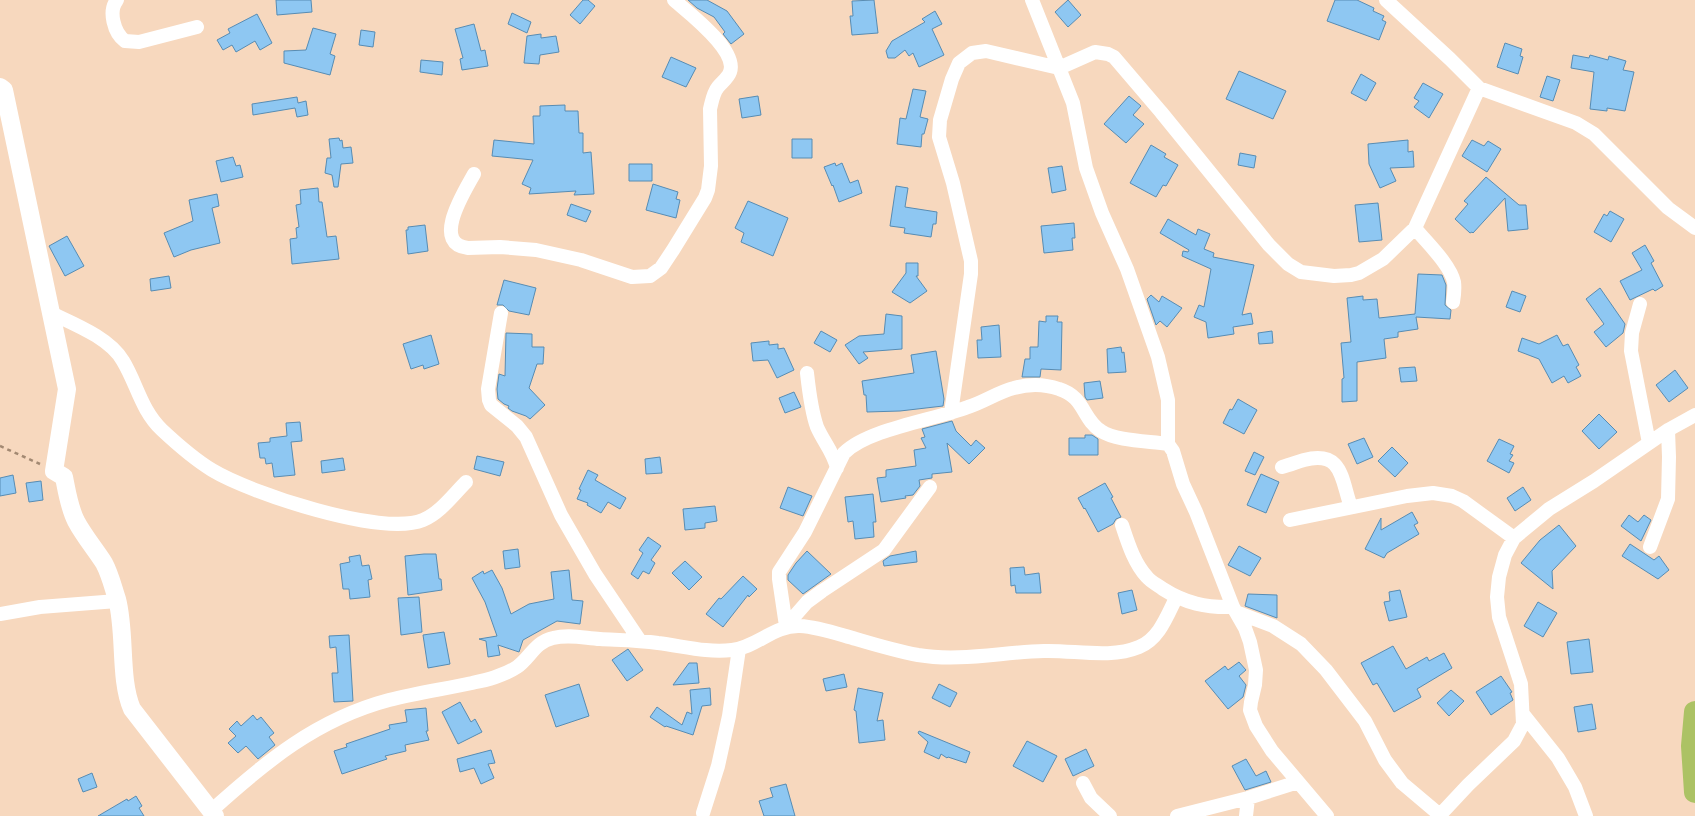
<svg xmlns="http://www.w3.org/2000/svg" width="1695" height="816" viewBox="0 0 1695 816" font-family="'Source Serif 4',serif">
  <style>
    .building { fill: #8ec7f2; stroke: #578cb3 }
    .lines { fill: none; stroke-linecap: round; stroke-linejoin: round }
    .path { stroke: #a38972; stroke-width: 2.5; stroke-dasharray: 4 4; stroke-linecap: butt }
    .minor { stroke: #fff; stroke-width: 14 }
    .tertiary { stroke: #fff; stroke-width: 18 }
    .trunk { stroke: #acc264; stroke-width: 22 }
  </style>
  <rect width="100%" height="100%" fill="#f7d8be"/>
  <path class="building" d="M276,0h35l1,12 -35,3z
    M583,0h5l7,6 -15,18 -10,-9z
    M688,0h19l20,11 17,23 -13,10 -8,-10 2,-2 -11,-15 -17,-9z
    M874,0l4,33 -26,2 -2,-19h3l-1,-15z
    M1068,0l13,15 -13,12 -13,-15z
    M1335,0h22l17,8 -1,3 11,5 -2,4 4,2 -7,18 -52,-19z
    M935,11l7,13 -10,5 12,26 -25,12 -6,-14 -4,3 -4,-6 -10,8h-7l-2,-7 6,-10 33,-19 -3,-3z
    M512,13l19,9 -4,11 -19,-9z
    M257,14l15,29 -12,7 -5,-9 -19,11 -4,-7 -9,5 -6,-10 13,-7 -2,-4z
    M474,24l7,27 4,-1 3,16 -26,4 -2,-11 3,-1 -8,-29z
    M313,28l23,6 -6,20 5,2 -5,19 -46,-12v-12l22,-1z
    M361,30l14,2 -2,15 -14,-2z
    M541,34v4l15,-2 3,16 -19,3 -1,9 -15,-1 3,-27z
    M1505,43l17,6 -2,7 3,1 -5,17 -21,-7z
    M1573,55l16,3 1,-3 18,5 1,-4 17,5 -3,9 11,2 -9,39 -18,-3v3l-17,-2 4,-37 -23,-4z
    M671,57l25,11 -10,19 -24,-10z
    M421,60l22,2 -1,13 -22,-3z
    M1239,71l47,20 -13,28 -47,-20z
    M1361,74l15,9 -10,18 -15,-8z
    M1547,76l13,4 -7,21 -13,-4z
    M1423,83l20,11 -14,24 -15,-11 5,-6 -5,-3z
    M913,89l13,2 -6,26 8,2 -4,15h-2l-1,13 -24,-3 3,-26 6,1z
    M758,96l3,19 -19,3 -3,-19z
    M1129,96l12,10 -8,9 11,9 -18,19 -22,-19z
    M297,97l1,6 8,-2 2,14 -11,2 -2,-9 -42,7 -1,-11z
    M565,105v6h13l1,22h4v20l8,-1 3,42 -20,1 2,-4 -47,3 2,-6 -9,-4 11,-24 -41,-4 2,-16 40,4 -1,-28h7v-10z
    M339,138l1,3 2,-1 1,8 8,-1 2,16 -12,1 -3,23h-4l-2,-12 -7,-2 2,-15h4l-2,-19z
    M792,139h20v19h-20z
    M1408,140v12l5,-1 1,16 -24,1 6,13 -16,7 -11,-24 -1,-20z
    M1472,140l12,6 4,-5 13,8 -14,23 -25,-16z
    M1151,145l15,9 -2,3 14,8 -12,21 -3,-1 -7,12 -26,-14z
    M1240,153l16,3 -2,12 -16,-3z
    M233,157l3,9 4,-1 3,12 -22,5 -5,-21z
    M835,163l1,3 6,-3 8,20 8,-3 4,13 -23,9 -6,-17 -1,1 -8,-19z
    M629,164h23v17h-23z
    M1062,166l4,24 -14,3 -4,-25z
    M1486,177l33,28h7l2,24 -20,2 -3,-33 -32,35 -1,-1 -2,1 -15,-14 13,-15 -4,-3z
    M653,184l25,8 -2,7 4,1 -4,18 -30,-8z
    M896,186l12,2 -3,19 32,5 -1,12h-3l-2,13 -27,-4 1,-5 -15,-2z
    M318,188l1,14h3l5,35 9,-1 3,23 -47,5 -2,-25 7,-1 -1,-10 3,-1 -3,-22 5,-1 -1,-14z
    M217,194l2,12 -7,2 8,35 -29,7 -17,7 -10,-24 29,-12 -4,-21z
    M748,201l40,17 -15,38 -32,-14 3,-9 -9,-5z
    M1378,203l4,37 -23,2 -4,-37z
    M571,204l20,7 -5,11 -19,-7z
    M1610,211l14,8 -13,23 -17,-10 10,-18 3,2z
    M1168,219l28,16 2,-6 12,5 -6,15 10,4 -1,4 41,8 -12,50 9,-2 2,11 -20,3 1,7 -26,4 -2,-16 -12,-5 5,-12 5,2 7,-38 -29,-13 1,-5 5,1 1,-2 -29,-17z
    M1074,223l1,15h-3l1,12 -29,3 -3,-27z
    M425,225l3,26 -20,3 -2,-24h2v-3z
    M67,236l17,30 -19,10 -16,-30z
    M1645,245l9,16 -3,2 12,23 -8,5 -2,-2 -23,11 -10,-19 22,-11 -10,-17z
    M906,263h12v13h-2l11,15 -17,12 -18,-11 14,-19z
    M1418,274l24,1 4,10 -1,20 6,5 -1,9 -34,-2 2,12 -20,3v5l-14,2 2,19 -29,4v39l-15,1v-23l2,-1 -3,-35 10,-1 -4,-44 16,-2v4l14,-1 2,19 36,-4z
    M169,276l2,12 -20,3 -1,-12z
    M504,280l32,8 -7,27 -20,-4 -6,-6h-6z
    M1600,288l25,36 -2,9 -17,14 -12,-15 10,-8 -18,-25z
    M1512,291l14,5 -6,16 -14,-5z
    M1151,295l8,7 3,-6 20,12 -15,19 -7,-6 -4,4 -9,-26z
    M886,314l16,2v33l-39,3 5,6 -9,6 -14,-19 14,-9 25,-2z
    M1046,316h12l-1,6h5l-1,48 -20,-1 -1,8h-18l3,-18h5v-12h8l1,-26 7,1z
    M999,325l2,32 -23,1 -1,-18h5l-1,-13z
    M821,331l16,9 -7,12 -16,-9z
    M1272,331l1,12 -14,1 -1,-11z
    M506,333l26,1v13h12l-1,17h-6l-8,24 16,17 -15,14 -4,-3 -14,-5 -4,-3 1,-2 -5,-2 -6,-5 -1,-10 2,-15 6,2z
    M431,335l8,29 -15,5 -1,-4 -12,4 -8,-25z
    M1557,335l6,11 5,-2 11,21 -3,2 5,9 -13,7 -4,-7 -12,7 -13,-24 -21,-8 4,-13 17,6z
    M769,341v4l9,-1v5l6,-1 10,22 -17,8 -9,-18 -15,1 -2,-18z
    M1121,347l1,6 2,-1 2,20 -18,1 -1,-24z
    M936,351l8,48 -1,7 -43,5 -33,1 -1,-17h-2l-2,-14 52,-8 -3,-18z
    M1415,367l2,14 -16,1 -2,-14z
    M1675,370l13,18 -19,14 -13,-17z
    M1100,381l3,17 -16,2 -2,-3 -1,-14z
    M794,392l7,15 -16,6 -6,-15z
    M1238,399l19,11 -13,24 -21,-11 7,-14 2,1z
    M1599,414l18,18 -18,17 -17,-18z
    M952,421l4,10 15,15 5,-6 9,8 -16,16 -22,-21 5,29 -20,2v4l-13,2 1,6 -7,9 -8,1 1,2 -25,4 -4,-24 9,-1v-7l30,-4 -2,-16 12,-2 -5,-10 4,-1 -3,-8z
    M300,422l2,19 -11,1 4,33 -21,2 -2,-14 -6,1 -1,-6h-5l-2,-15 12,-1v-4l17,-2 -1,-13z
    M1085,435h7l6,4v16h-29v-17h16z
    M1364,438l9,19 -16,7 -9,-20z
    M1499,439l15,7 -4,8 3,1 -4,6 5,2 -5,10 -22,-12z
    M1392,447l16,16 -13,14 -17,-16z
    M1254,452l10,5 -9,18 -10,-4z
    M477,456l27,6 -4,14 -26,-7z
    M660,457l2,16 -16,1 -1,-15z
    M343,458l2,12 -23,3 -1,-12z
    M588,470l10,5 -3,5 31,18 -6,11 -12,-7 -7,11 -14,-8 1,-2 -11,-4 4,-9 -2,-1z
    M1261,474l18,8 -13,31 -19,-8z
    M13,475l3,18 -16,3v-18z
    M41,481l2,19 -14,2 -3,-19z
    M1105,483l8,14 -2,1 10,19 -5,2 -3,5 -15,8 -13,-24 -1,1 -6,-11z
    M788,487l24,9 -9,20 -23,-8z
    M1523,487l8,13 -16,11 -8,-13z
    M873,494l3,28h-3l1,15 -19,2 -2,-18 -5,1 -3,-25z
    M715,506l2,15 -12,2v5l-20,2 -2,-21z
    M1412,512l6,11 -4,2 5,9 -32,19 -3,5 -19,-9 16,-31v12z
    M1629,515l9,7 6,-7 7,5 -10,21 -20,-15z
    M1559,525l17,21 -24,25 1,18 -32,-26 19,-23z
    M648,537l13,9 -10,14 4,3 -6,11 -6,-3 -5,8 -7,-5 12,-21 -4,-3z
    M1630,544l24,16 5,-4 10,14 -11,9 -36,-23z
    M1239,546l22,12 -11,18 -22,-11z
    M518,549l2,18 -15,2 -2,-18z
    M807,551l24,23 -28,20 -15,-14v-5l8,-12z
    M916,551l1,11 -33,4 -1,-5 7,-5z
    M424,554h12l3,25h2l1,11 -34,5 -3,-39z
    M360,555l2,11 7,-1 3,14 -4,1 2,17 -20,2 -1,-10h-6l-3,-25 10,-2 -1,-5z
    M685,561l17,16 -13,13 -17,-17z
    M1024,567l1,8 14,-2 2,20h-25l-1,-8 -4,1 -1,-18z
    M492,570l10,18 9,26 18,-10 25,-5 -3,-27 18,-2 3,30 11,1 -3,23 -23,-3 -34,19 -4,12 -21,-7 2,10 -12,2 -2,-16 -7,-2 18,-3 -12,-34 -13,-24 11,-7 1,3z
    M743,576l14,13 -8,8 -1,-2 -25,32 -17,-13 13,-16 2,1z
    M1132,590l5,20 -15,4 -4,-21z
    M1400,590l7,27 -18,4 -5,-19 6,-1 -1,-9z
    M1248,594l29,1v23l-32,-12z
    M419,597l3,35 -21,3 -3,-37z
    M1538,602l19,11 -14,24 -19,-11z
    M444,632l6,32 -22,4 -5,-33z
    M349,635l4,66 -19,1 -2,-29h6l-2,-26 -6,1 -1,-12z
    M1589,639l4,33 -22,2 -4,-32z
    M1393,646l13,23 21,-12 2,4 15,-8 8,15 -35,21 4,8 -27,15 -17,-29 -4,2 -12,-22z
    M628,649l15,21 -16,11 -15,-21z
    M1239,662l7,8 -7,6 7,9 -3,12 -15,12 -23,-28 20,-15 3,4z
    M689,663h8l2,20 -26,2z
    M844,674l3,13 -21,4 -3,-12z
    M1501,676l11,16 -2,1 3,7 -22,15 -15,-23z
    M579,684l10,32 -33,11 -11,-32z
    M939,684l18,9 -7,14 -18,-9z
    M710,688l1,17 -9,1 -9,29 -27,-9 -1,1 -15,-10 7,-10 25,18 5,-13 5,2 -2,-24z
    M858,688l25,5 -6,28 6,-1 2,20 -26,3 -3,-32 -2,-1z
    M1451,690l13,11 -15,15 -12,-13z
    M460,702l11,20 4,-3 7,13 -24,12 -16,-32z
    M1592,704l4,25 -18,3 -4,-25z
    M426,708l2,23h-2l3,9 -24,5 1,6 -21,5 2,3 -45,15 -8,-23 13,-4 -1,-3 44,-15 -1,-4 18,-3 -2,-12z
    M253,715l4,5 4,-3 13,16 -5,4 6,8 -17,14 -12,-13 -8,7 -10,-10 8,-7 -7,-7 8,-8 4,5z
    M919,731l51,21 -4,11 -18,-6 -1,1 -6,-4 -2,5 -15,-7 4,-10 -10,-9z
    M1027,741l30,15 -14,26 -30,-16z
    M1086,749l8,17 -21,10 -8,-17z
    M491,750l4,13 -7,1 6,14 -13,6 -7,-16 -14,4 -3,-13z
    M1246,759l10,17 10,-5 5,11 -26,8 -13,-24z
    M92,773l5,14 -14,5 -5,-13z
    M786,784l9,32h-31l-5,-15 14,-4 -3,-9z
    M136,796l6,10 -3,2 5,8h-46l29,-17 1,2z"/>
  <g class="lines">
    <path class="path" d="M0,446l40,18"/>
    <path class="minor" d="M117,0c-9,11 -3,33 8,41l14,1 58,-15
      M1032,0l41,103 13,65 16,45 25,56 31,88 10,43v44l5,7 10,33 13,28 37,95 12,21 5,14 6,28 -1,15 -4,17 -1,8 6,16 16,25 55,65
      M1386,0l64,59 29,29 97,35 18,11 74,74 27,20
      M474,174c-8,15 -44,70 -6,74l32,-1 36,3 45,10 51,17 18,-1 11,-8 12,-18 32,-52 3,-8 3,-24 -1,-57c2,-8 3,-16 8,-22 4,-5 10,-9 12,-15 8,-22 -41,-59 -56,-72
      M1415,228c11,14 35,36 39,54 1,7 0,14 -1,20
      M1640,304l-8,29 -1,18 18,92
      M51,313c23,11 59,25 72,48 14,23 18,49 39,69 15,14 32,29 50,40 38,23 170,67 211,50 17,-7 30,-25 43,-38
      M501,313l-13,76 1,11 2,5 26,21 9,11 35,78 34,59 45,67
      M807,373c2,18 4,37 10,54 7,16 16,24 20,41
      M951,413l20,-139v-13l-18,-78 -14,-46 1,-17 12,-41 7,-16 13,-10 14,-2 73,17 36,-16 13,2 6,3 47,55 108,133 19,19 13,8 33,4 17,-1 8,-2 24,-14 32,-31 64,-140
      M1282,467c8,-2 15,-5 22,-7 39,-10 37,19 47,47
      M1290,520l117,-24 26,-3 19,3 11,5 51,37
      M1122,525c6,18 12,38 25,52 4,5 11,8 16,12 22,14 43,19 70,18
      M1650,547l18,-48 1,-42 -1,-27
      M1236,612l37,14 28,18 25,26 39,51 20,39 17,23 38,32
      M0,614l40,-7 77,-6
      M786,626l-7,-47v-7l26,-40 39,-79c24,-24 90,-33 124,-46 16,-5 30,-15 46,-19 14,-4 31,-4 45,1 26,8 23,30 42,42 15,10 48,10 67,13
      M786,626l21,-24 15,-11 62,-41 46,-63
      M1523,714l35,44 17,29 11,29
      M1083,783l8,15 19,18
      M211,811c54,-49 106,-92 178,-111 27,-7 55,-11 83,-17 8,-2 17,-3 26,-7 6,-2 13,-5 19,-9 13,-9 18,-25 36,-29 16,-4 31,0 47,1 19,1 39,1 58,4 25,3 49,10 74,7 25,-3 42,-25 68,-24 19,1 38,8 56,13 20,6 41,12 62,16 42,7 84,-3 126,-4 31,-1 66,8 95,-4 20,-8 28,-31 37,-49
      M703,813l15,-47 11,-50 10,-67
      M1177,816l71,-18 50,-16
      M1246,816l2,-18
      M1439,816l29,-31 46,-44 9,-17 -2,-40 -22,-67 -2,-20 2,-20 6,-22 9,-17 35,-29 45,-28 74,-51 27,-15"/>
    <path class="tertiary" d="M0,87l4,3 63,299 -13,82 10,6c3,15 5,30 12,44 8,15 19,28 28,42 6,11 9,24 13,36 9,34 2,80 15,110l83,107"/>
    <path class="trunk" d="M1695,712l-3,34 3,46"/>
  </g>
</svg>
